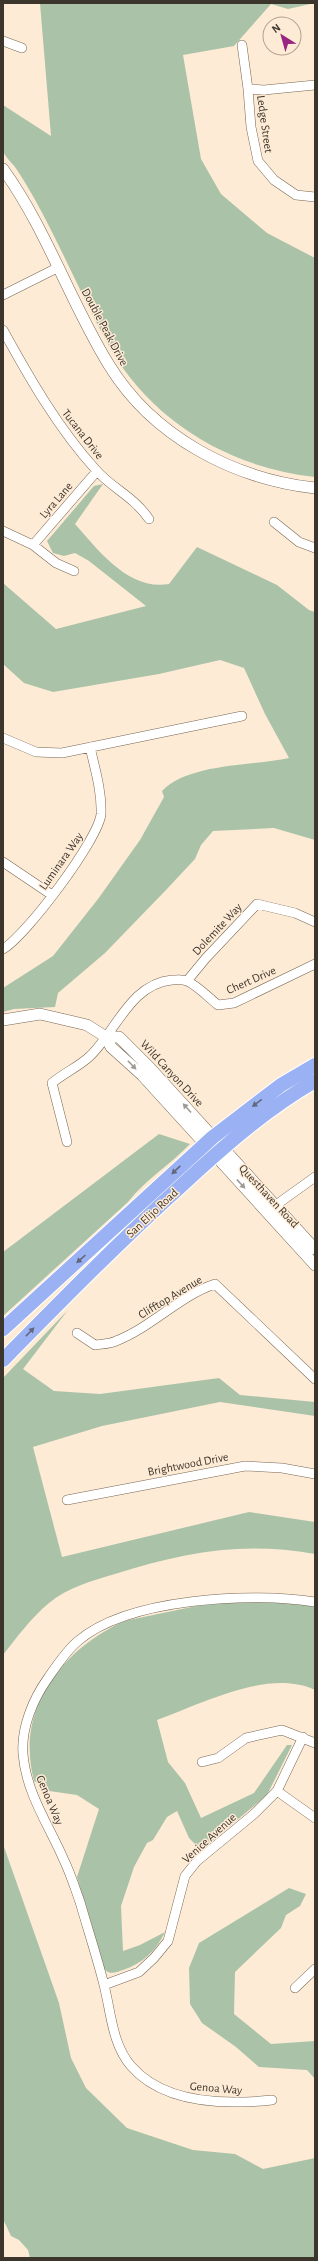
<svg xmlns="http://www.w3.org/2000/svg" width="318" height="2261" viewBox="0 0 318 2261" font-family="'Alegreya Sans',sans-serif">
  <style>
    .green { fill: #aac3a8 }
    .lines { fill: none; stroke-linecap: round; stroke-linejoin: round }
    .minor-casing { stroke: #776753; stroke-width: 10 }
    .tertiary-casing { stroke: #776753; stroke-width: 12 }
    .primary-casing { stroke: #fff; stroke-width: 16 }
    .minor { stroke: #fff; stroke-width: 9 }
    .tertiary { stroke: #fff; stroke-width: 11 }
    .primary { stroke: #9ab2f3; stroke-width: 14 }
    .oneway { fill: #9e9a96 }
    .oneway2 { fill: #62677c }
    .labels { text-anchor: middle; stroke-width: 3; stroke-linejoin: round; paint-order: stroke }
    .street-label { font-size: 12px; fill: #3c352c; stroke: #feebd5 }
  </style>
  <rect width="100%" height="100%" fill="#feebd5"/>
  <path class="green" d="M40,3h275l-27,6 -17,-5 -37,42 -51,9 18,104 20,35 46,39 48,25v219c-85,-9 -164,-56 -206,-131 -20,-36 -37,-74 -55,-110 -12,-24 -24,-47 -39,-69 -3,-4 -11,-11 -12,-17 -2,-14 0,-30 0,-45l48,31z
    M103,484l-28,40c24,27 54,67 94,60l28,-37 80,38 32,25 6,2v228l-41,-12 -61,3 -12,14 -6,14 -29,31 -61,63 -47,40 -3,14 -41,2 -11,3v-24l50,-32 45,-57 42,-59 24,-43 -2,-6c27,-28 91,-25 127,-33l-24,-44 -21,-46 -24,-8 -61,14 -106,18 -29,-9 -21,-19v-81l53,46 90,-23 -57,-45 -14,-8 -11,3 -11,-3 -6,-12 47,-55z
    M159,1134l31,10c-20,21 -44,35 -62,58l-125,114v-64z
    M68,1310l-45,59 31,22 46,3 119,-16 21,17 75,7v14l-95,-14 -118,24 -69,21 29,110 187,-45 66,10v32c-72,-13 -131,-2 -200,20 -23,7 -47,13 -66,29 -18,15 -32,34 -46,52v-277z
    M278,1601l37,5v84c-46,-22 -114,14 -158,30l11,42 17,21 16,35 53,-25 33,-48h5l-25,50 -66,55 -12,-12 -12,-27 -10,6 -14,23 -6,3 -13,24 -13,39 2,45 17,-6 25,-13c-9,19 -22,31 -42,38 -6,2 -10,4 -15,2l-4,-3 -27,-92 22,-68 -22,-14 -28,-4 -15,-10c-19,-73 28,-131 90,-160l87,-18z
    M3,1844l56,159 12,55 15,30 41,40 66,22 42,4 28,15 52,-11v100h-285l-2,-8 -9,-10 -8,-4 -8,-17z
    M289,1888l17,6 -6,12 -14,9 -5,13 -46,44 -1,42 37,30 44,-3v38l-8,-9 -48,-3 -23,-20 -34,-24 -12,-19 -1,-36 10,-25z"/>
  <g class="lines">
    <g class="minor-casing">
      <path id="minor" d="M3,41l19,7
        M242,45l6,44 3,38 7,34 16,19 22,15 19,2
        M248,89l16,1 51,-5
        M3,295l56,-28
        M3,330c27,49 55,98 93,140 17,19 37,26 53,49
        M274,522l25,20 16,6
        M3,531l30,14 23,18 18,8
        M33,545l64,-74
        M3,738l33,14 26,1 180,-37
        M3,862l49,33
        M3,949c22,-12 96,-110 98,-135 1,-22 -6,-45 -11,-67
        M187,981l19,-23 51,-54 38,9 20,9
        M67,1142l-15,-59c12,-10 26,-16 37,-26 27,-25 41,-73 83,-77 5,0 10,-1 15,1 11,5 22,17 31,24l16,-2 81,-39
        M276,1205l39,-28
        M77,1333l18,12c7,-1 15,-1 21,-4 36,-14 63,-45 99,-57l100,95
        M67,1500l178,-34 37,2 33,6
        M202,1762l16,-4 28,-20 36,-8 33,13
        M277,1791l38,27
        M104,1985l35,-13 15,-14 14,-17 17,-65 12,-15 57,-47 23,-23 26,-54
        M295,1988l20,-19
        M272,2100c-47,5 -108,4 -141,-34 -19,-22 -20,-54 -27,-81 -7,-28 -16,-55 -24,-83 -5,-14 -10,-30 -17,-44 -15,-34 -37,-66 -40,-104 -2,-26 10,-55 25,-76 9,-13 18,-27 30,-37 50,-43 174,-49 237,-39"/>
    </g>
    <g class="tertiary-casing">
      <path id="tertiary" d="M3,169c44,61 67,133 106,196 44,72 125,114 206,123
        M3,1020l37,-6 47,11 19,12h13l31,31 165,181
        M106,1037l5,10 31,28 173,190"/>
    </g>
    <g class="primary-casing">
      <path id="primary" d="M3,1329l210,-192 68,-52 34,-20
        M3,1360c58,-59 116,-118 178,-174 42,-39 84,-76 134,-105"/>
    </g>
    <use href="#minor" class="minor"/>
    <use href="#tertiary" class="tertiary"/>
    <use href="#primary" class="primary"/>
  </g>
  <defs><path id="oneway-solid" d="M-6-.8H1V-3.2L6.5 0L1 3.2V.8H-6Z"/></defs>
  <g class="oneway">
    <use href="#oneway-solid" transform="translate(132 1065) rotate(46)"/>
    <use href="#oneway-solid" transform="translate(187 1108) rotate(-132)"/>
    <use href="#oneway-solid" transform="translate(241 1184) rotate(47)"/>
  </g>
  <g class="oneway2">
    <use href="#oneway-solid" transform="translate(257 1103) rotate(143)"/>
    <use href="#oneway-solid" transform="translate(176 1170) rotate(137)"/>
    <use href="#oneway-solid" transform="translate(81 1259) rotate(138)"/>
    <use href="#oneway-solid" transform="translate(30 1332) rotate(-46)"/>
  </g>
  <g class="labels">
    <g class="street-label">
      <text transform="translate(265 124) rotate(82)" y="4">Ledge Street</text>
      <text transform="translate(105 327) rotate(62)" y="4">Double Peak Drive</text>
      <text transform="translate(83 434) rotate(52)" y="4">Tucana Drive</text>
      <text transform="translate(56 500) rotate(-49)" y="4">Lyra Lane</text>
      <text transform="translate(61 861) rotate(-55)" y="4">Luminara Way</text>
      <text transform="translate(217 929) rotate(-47)" y="4">Dolemite Way</text>
      <text transform="translate(251 980) rotate(-24)" y="4">Chert Drive</text>
      <text transform="translate(172 1073) rotate(47)" y="4">Wild Canyon Drive</text>
      <text transform="translate(269 1196) rotate(47)" y="4">Questhaven Road</text>
      <text transform="translate(152 1213) rotate(-43)" y="4">San Elijo Road</text>
      <text transform="translate(170 1297) rotate(-31)" y="4">Clifftop Avenue</text>
      <text transform="translate(188 1464) rotate(-11)" y="4">Brightwood Drive</text>
      <text transform="translate(50 1800) rotate(67)" y="4">Genoa Way</text>
      <text transform="translate(209 1838) rotate(-42)" y="4">Venice Avenue</text>
      <text transform="translate(216 2088) rotate(5)" y="4">Genoa Way</text>
    </g>
  </g>
  <rect width="318" height="2261" fill="none" stroke="#3c352c" stroke-width="8"/>
  <g transform="translate(282 36) rotate(323)"><circle r="19" fill="#feebd5" stroke="#b0a291"/>
  <path d="M0-3L7 15L0 10L-7 15Z" fill="#992481"/>
  <text y="-6" font-size="11" font-weight="bold" text-anchor="middle" fill="#3c352c">N</text>
  </g>
</svg>
